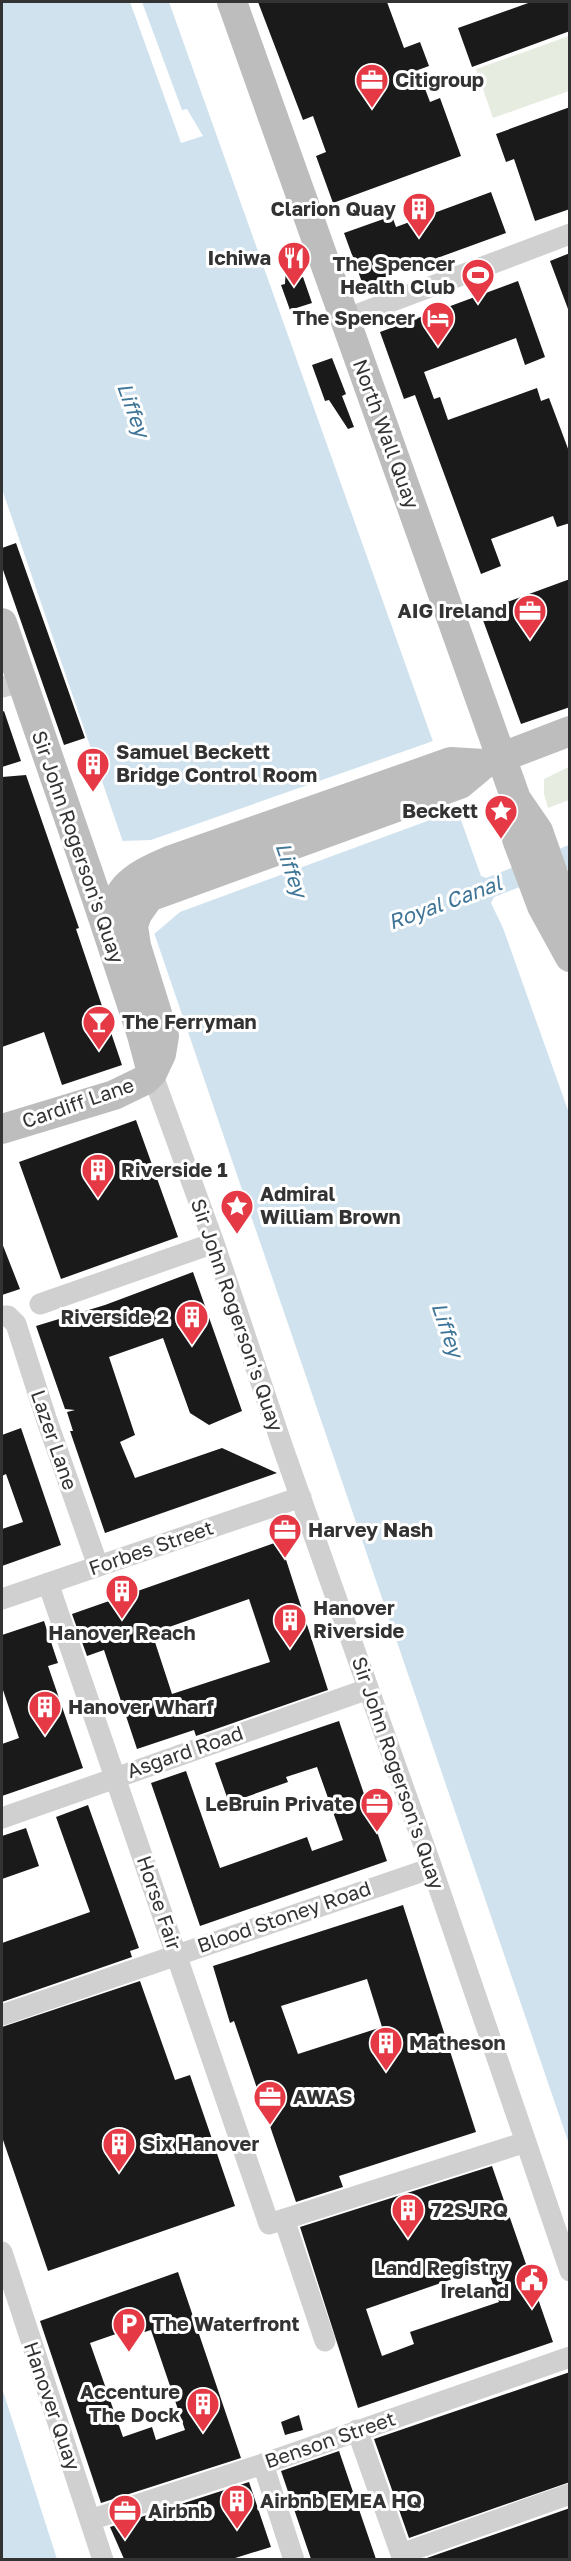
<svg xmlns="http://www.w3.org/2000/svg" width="571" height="2561" viewBox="0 0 571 2561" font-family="'Golos Text',sans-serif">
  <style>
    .green { fill: #e6ecdf }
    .water { fill: #cfe2ee }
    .pier { fill: #fff }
    .building { fill: #1a1a1a; fill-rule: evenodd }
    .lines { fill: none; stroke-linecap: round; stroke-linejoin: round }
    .street { stroke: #d0d0d0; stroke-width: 21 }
    .secondary { stroke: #bdbdbd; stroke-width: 30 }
    .labels { text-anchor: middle; stroke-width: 6; stroke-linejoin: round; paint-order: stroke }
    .poi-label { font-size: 20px; font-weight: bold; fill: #333; stroke: #fff; text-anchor: start }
    .street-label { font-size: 20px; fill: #333; stroke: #fff }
    .water-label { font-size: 21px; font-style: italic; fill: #3f7597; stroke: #fff }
  </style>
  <rect width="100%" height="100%" fill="#fff"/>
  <path class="green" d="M569,36v55l-76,27 -17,-49z
    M569,767v33l-21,8 -4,-14v-15z"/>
  <path class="water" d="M2,2h167l312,874 5,2 83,-33v23l-75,29 -3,6 12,25 66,185v1031l-567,-1655z
    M2,2388l55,171h-55z"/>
  <path class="pier" d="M130,2h12l40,108 5,-1 16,27 -22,7z
    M436,740l24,69 -280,103 -27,23 -33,-94 31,-1z"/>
  <path class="building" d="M258,2h129l17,46 16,-6 9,24 -11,4 12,32 10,-4 21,58 -128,47 -17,-47 10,-4 -13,-36 -10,4z
    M531,2h39v29l-98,36 -14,-39z
    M570,107v102l-35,12 -21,-62 -8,3 -10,-28z
    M491,192l15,41 -143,52 -19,-52 48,-17 4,11z
    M287,247l12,31 4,-1 9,26 -22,7 -9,-25 4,-1z
    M570,253v55l-2,1 -18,-48z
    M518,281l27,76 -20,8 -9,-27 -92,34 10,27 6,-2 8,23 89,-32 4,13 8,-3 21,56v69l-13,4 -4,-11 -62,23 10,27 -20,8 -66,-179 -11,4 -24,-67z
    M332,358l14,36 -4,2 12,31 -6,2 -19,-29 -4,1 -13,-36z
    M16,543l69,195 -21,7 -62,-178v-19z
    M570,579v128l-49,17 -41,-112z
    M4,711l17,50 -19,6v-55z
    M26,775l53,153 -3,1 46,136 -60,20 -18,-53 -42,15v-270z
    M136,1120l42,117 -117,42 -42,-117z
    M2,1243l18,46 -18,6z
    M193,1272l49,139 -33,14 -19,-12 -27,-75 -54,19 26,78 -15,7 15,36 87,-30 55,25 -172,60 -35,-102h3l-6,-19 8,-2 -10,-1 -29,-83 69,-21z
    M21,1428l40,117 -59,21v-37l21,-7 -17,-48 -4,2v-41z
    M280,1541l48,149 -132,46 -2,-6 -57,19 -33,-99 -17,6 -15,-42zM249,1599l21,63 -98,32 -20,-61z
    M44,1621l14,42 -10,3 35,102 -81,28v-52l17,-6 -17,-51v-52z
    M339,1721l48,140 -187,65 -49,-143 35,-12 34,97 87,-31 5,14 31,-11 -26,-73 -31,10 2,5 -59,21 -14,-40z
    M88,1805l51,143 -9,3 2,6 -130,45v-59l88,-31 -34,-95z
    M26,1828l13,38 -37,13v-43z
    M403,1905l73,227 -137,44 4,11 -47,15 -62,-181 -4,2 -17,-57zM367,1979l15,48 -84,27 -17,-48z
    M140,1981l35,99 15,-5 45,131 -187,65 -46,-134v-110z
    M492,2166l61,176 -195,66 -58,-181zM487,2267l12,35 -89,30 4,12 -32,12 -16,-47z
    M178,2272l63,186 -140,45 -61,-182zM136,2327l2,7 13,-4 34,100 -29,10 -4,-13 -29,10 -33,-94z
    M570,2372v110l-161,56 -35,-99z
    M299,2415l4,15 -18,5 -4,-13z
    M339,2451l37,108h-65l-30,-88z
    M249,2482l22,65 -39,12h-108l-14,-32z
    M570,2508v51h-146z"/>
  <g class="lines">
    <path class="street" d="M345,319l225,-85
      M2,687l19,-5
      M152,1073l62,170 69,205 149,420 138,403
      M40,1304l174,-61
      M2,1316h6l8,8 30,94 52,148
      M48,1583l221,641 257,-82
      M2,1599l299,-102
      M2,1818l366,-129
      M2,2015l430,-147
      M284,2219l41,122
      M2,2252l101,308
      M357,2430l44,124 169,-60
      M263,2464l31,96
      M90,2520l173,-56 307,-107"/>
    <path class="secondary" d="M232,2l284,797 22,32 32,91
      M2,623l95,276 45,136 10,38
      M516,799l1,40 25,67 28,51
      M111,935c0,-45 20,-58 58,-74l282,-99 33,2
      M2,1129l112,-34 31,-15 7,-7 9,-19 3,-18 -28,-90 -3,-20 4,-12 12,-17 311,-113 24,-20 86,-33"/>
  </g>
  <defs>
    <g id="office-pin" transform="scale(1.725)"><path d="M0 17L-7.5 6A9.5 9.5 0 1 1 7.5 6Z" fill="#e63946" stroke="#fff"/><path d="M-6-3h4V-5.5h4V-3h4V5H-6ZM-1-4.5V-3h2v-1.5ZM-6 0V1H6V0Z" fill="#fff"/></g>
    <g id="building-pin" transform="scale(1.725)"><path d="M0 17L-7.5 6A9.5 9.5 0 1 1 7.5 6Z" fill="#e63946" stroke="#fff"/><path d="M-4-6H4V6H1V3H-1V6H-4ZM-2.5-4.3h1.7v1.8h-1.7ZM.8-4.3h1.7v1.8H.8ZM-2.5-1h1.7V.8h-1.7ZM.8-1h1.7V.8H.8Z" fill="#fff"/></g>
    <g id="restaurant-pin" transform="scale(1.725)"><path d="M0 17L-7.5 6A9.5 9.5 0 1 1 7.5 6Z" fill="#e63946" stroke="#fff"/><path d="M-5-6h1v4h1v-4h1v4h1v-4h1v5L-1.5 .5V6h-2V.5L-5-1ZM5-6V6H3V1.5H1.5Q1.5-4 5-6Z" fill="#fff"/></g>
    <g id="stadium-pin" transform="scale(1.725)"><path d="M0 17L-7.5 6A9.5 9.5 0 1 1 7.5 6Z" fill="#e63946" stroke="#fff"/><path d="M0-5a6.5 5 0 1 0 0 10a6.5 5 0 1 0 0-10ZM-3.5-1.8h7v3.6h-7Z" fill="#fff"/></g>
    <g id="hotel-pin" transform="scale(1.725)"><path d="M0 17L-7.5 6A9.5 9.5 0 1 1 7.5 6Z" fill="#e63946" stroke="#fff"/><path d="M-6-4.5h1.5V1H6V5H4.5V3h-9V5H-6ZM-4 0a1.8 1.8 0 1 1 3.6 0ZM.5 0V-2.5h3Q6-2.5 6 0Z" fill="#fff"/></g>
    <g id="sight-pin" transform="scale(1.725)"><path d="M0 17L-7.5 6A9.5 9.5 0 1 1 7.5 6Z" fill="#e63946" stroke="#fff"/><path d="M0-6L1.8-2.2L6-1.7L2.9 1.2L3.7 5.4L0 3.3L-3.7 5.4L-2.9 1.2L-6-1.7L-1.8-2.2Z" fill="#fff"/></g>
    <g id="bar-pin" transform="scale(1.725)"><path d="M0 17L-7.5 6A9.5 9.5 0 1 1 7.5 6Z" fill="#e63946" stroke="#fff"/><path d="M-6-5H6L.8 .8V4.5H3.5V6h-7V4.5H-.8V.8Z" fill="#fff"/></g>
    <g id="civic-pin" transform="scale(1.725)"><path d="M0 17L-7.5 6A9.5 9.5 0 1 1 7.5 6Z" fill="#e63946" stroke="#fff"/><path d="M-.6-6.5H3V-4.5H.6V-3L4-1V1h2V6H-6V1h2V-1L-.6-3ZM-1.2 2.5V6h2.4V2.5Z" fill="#fff"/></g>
    <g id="parking-pin" transform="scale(1.725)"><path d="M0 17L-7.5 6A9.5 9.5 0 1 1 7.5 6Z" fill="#e63946" stroke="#fff"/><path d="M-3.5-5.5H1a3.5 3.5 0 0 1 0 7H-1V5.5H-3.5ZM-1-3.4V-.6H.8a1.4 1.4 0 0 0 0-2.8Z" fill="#fff"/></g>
  </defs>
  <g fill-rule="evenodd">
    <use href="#office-pin" x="372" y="80"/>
    <use href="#building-pin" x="419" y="209"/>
    <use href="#restaurant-pin" x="294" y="258"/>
    <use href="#stadium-pin" x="478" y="275"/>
    <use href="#hotel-pin" x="438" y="318"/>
    <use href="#office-pin" x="530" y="611"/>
    <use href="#building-pin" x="93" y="764"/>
    <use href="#sight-pin" x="501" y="811"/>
    <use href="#bar-pin" x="99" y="1022"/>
    <use href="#building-pin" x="98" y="1170"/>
    <use href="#sight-pin" x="237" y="1206"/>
    <use href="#building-pin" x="192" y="1317"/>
    <use href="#office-pin" x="285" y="1530"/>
    <use href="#building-pin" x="122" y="1591"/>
    <use href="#building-pin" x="290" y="1620"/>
    <use href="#building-pin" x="45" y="1707"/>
    <use href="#office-pin" x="377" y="1804"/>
    <use href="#building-pin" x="386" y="2043"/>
    <use href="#office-pin" x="270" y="2097"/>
    <use href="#building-pin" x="119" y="2144"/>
    <use href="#building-pin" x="408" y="2210"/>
    <use href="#civic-pin" x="532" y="2280"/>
    <use href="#parking-pin" x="129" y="2324"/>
    <use href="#building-pin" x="203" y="2404"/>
    <use href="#building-pin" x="237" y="2501"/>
    <use href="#office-pin" x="125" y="2511"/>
  </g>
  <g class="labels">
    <g class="poi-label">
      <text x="395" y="87">Citigroup</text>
      <text x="396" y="216" text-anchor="end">Clarion Quay</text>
      <text x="271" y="265" text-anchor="end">Ichiwa</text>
      <text x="455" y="271" text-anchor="end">The Spencer<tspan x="455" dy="23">Health Club</tspan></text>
      <text x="415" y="325" text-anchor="end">The Spencer</text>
      <text x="507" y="618" text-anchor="end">AIG Ireland</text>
      <text x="116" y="759">Samuel Beckett<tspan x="116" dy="23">Bridge Control Room</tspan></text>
      <text x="478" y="818" text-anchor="end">Beckett</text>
      <text x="122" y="1029">The Ferryman</text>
      <text x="121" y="1177">Riverside 1</text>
      <text x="260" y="1201">Admiral<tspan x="260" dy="23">William Brown</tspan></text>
      <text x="169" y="1324" text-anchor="end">Riverside 2</text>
      <text x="308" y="1537">Harvey Nash</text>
      <text x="313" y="1615">Hanover<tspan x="313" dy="23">Riverside</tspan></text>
      <text x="122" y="1640" text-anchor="middle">Hanover Reach</text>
      <text x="68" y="1714">Hanover Wharf</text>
      <text x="354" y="1811" text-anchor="end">LeBruin Private</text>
      <text x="409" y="2050">Matheson</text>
      <text x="293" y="2104">AWAS</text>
      <text x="142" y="2151">Six Hanover</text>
      <text x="431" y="2217">72SJRQ</text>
      <text x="509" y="2275" text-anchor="end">Land Registry<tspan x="509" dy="23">Ireland</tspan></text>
      <text x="152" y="2331">The Waterfront</text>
      <text x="180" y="2399" text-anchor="end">Accenture<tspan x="180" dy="23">The Dock</tspan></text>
      <text x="260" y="2508">Airbnb EMEA HQ</text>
      <text x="148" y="2518">Airbnb</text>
    </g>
    <g class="street-label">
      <text transform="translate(386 434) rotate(70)" y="7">North Wall Quay</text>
      <text transform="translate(78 847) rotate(71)" y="7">Sir John Rogerson's Quay</text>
      <text transform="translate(78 1103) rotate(-19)" y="7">Cardiff Lane</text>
      <text transform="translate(237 1315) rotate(71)" y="7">Sir John Rogerson's Quay</text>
      <text transform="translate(54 1440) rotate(71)" y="7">Lazer Lane</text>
      <text transform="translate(151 1548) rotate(-19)" y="7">Forbes Street</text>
      <text transform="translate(185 1752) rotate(-19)" y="7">Asgard Road</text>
      <text transform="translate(398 1773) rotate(71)" y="7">Sir John Rogerson's Quay</text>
      <text transform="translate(159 1903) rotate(71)" y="7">Horse Fair</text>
      <text transform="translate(284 1917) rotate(-19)" y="7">Blood Stoney Road</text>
      <text transform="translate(52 2406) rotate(71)" y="7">Hanover Quay</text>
      <text transform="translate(330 2440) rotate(-19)" y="7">Benson Street</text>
    </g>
    <g class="water-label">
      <text transform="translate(133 410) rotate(70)" y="7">Liffey</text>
      <text transform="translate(291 870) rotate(71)" y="7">Liffey</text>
      <text transform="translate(445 903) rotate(-20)" y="7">Royal Canal</text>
      <text transform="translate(447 1330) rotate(71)" y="7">Liffey</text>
    </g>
  </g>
  <rect width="571" height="2561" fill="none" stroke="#333333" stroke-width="6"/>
</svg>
